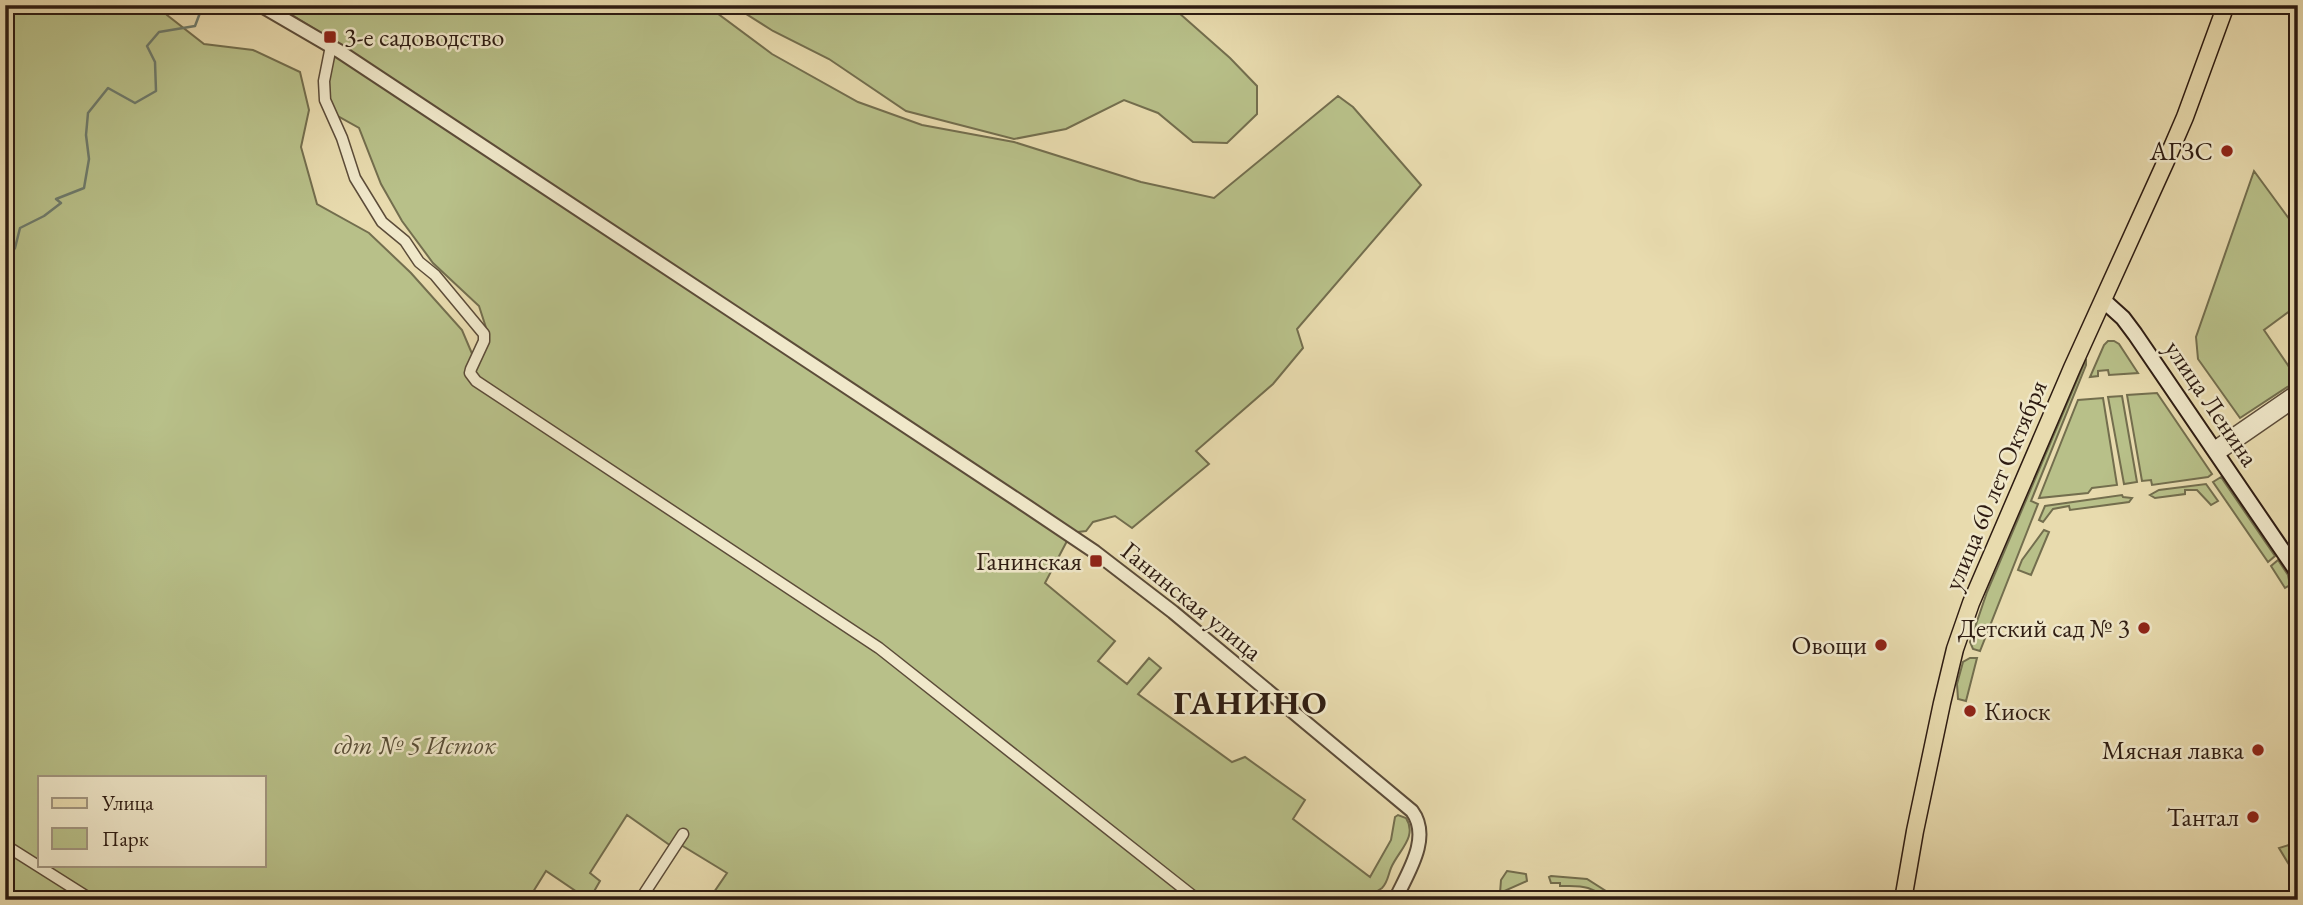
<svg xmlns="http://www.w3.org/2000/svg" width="2303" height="905" viewBox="0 0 2303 905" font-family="'EB Garamond',serif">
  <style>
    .green { fill: #b8c089; stroke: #736e4e; stroke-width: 2; fill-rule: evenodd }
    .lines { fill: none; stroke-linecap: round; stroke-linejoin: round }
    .stream { stroke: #6e7b6c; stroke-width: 2.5 }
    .minor-casing { stroke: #5c4c39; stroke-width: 13 }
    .tertiary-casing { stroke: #5c4c39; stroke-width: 16 }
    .secondary-casing { stroke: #2e1c12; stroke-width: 18 }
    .primary-casing { stroke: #2e1c12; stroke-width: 19 }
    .minor { stroke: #f0e8ca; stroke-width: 10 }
    .tertiary { stroke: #f0e8ca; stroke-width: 12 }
    .secondary { stroke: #f0e8ca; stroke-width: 14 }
    .primary { stroke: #e8dbae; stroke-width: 16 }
    .poi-dot { fill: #8f2418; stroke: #f0e8ca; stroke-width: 2.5 }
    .labels { text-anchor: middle; stroke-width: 5; stroke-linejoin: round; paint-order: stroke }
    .poi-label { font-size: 26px; fill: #2e1c12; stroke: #f0e8ca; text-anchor: end }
    .street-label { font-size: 26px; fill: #2e1c12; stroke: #f0e8ca }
    .park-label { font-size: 26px; font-style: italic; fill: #574d36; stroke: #f0e8ca }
    .district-label { font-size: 33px; font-weight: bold; letter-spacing: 2px; fill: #2e1c12; stroke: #f0e8ca }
  </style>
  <rect width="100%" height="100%" fill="#e8dbae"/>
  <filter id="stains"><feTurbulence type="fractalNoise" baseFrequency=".00286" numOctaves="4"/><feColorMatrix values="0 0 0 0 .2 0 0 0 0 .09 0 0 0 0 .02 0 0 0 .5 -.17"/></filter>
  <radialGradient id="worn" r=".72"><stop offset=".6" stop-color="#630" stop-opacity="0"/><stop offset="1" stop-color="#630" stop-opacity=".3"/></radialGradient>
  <path class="green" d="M5,5h154l8,10 37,29 49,6 47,22 9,38 -8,37 16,57 52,29 42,40 51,57 14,33 13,-26 -10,-31 -46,-43 -31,-42 -21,-37 -22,-56 -23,-13 -11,-29 12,-43 -61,-38h436l5,8 55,41 86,48 64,23 92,17 127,40 73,16 124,-102 15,11 68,78 -124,144 6,19 -30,36 -77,67 13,13 -77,64 -17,-12 -22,6 -7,9 -8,1 -11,9 -22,42 70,58 -17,20 29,23 22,-26 12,10 -23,26 94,68 13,-5 60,43 -12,19 77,58 21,-37 4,-23 3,-2 8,3c12,19 -8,33 -15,50 -3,7 -3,14 -9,20 -6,5 -13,6 -18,12h-652l-2,-2 17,-25 -51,-31 -5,4 -44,-31 -37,58 10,8 -11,19 -43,-29 -18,29h-523zM40,777h224v88h-224z
    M732,5h438l60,53 27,28v28l-30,29 -34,-1 -35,-29 -34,-13 -58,29 -52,10 -108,-28 -77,-52 -56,-28z
    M2254,171l44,60v74l-34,25 34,50 -58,38 -42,-59 -2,-22z
    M2108,341h6l5,3 19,29 -29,2 -1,-5 -10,1v5l-8,1 14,-32z
    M2086,359v6l-55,136 7,3 -58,147 -7,-2 -3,-7 17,-50z
    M2157,393l55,81 -4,3 -56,8 -1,-5 -9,1 -15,-86z
    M2122,396l15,86 -13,2 -16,-87z
    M2103,398l14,87 -25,3 -4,5 -49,5 39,-98z
    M2221,477l54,79 -7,6 -55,-80z
    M2206,484l12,17 -7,4 -14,-15h-12v4l-30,4 -5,-3 9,-5z
    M2122,495l1,2 9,1 -3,4 -59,8 -1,-4 -16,3 -10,13 -4,-2 6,-14z
    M2044,530l5,2 -18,43 -13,-5 4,-10z
    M2278,560l10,15 2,10 -5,3 -14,-22z
    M1970,658h7l-11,43 -8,-2 -1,-15 6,-22z
    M2292,844l6,1v25l-4,3 -15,-25z
    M1507,871l19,3 1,7 -27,12 1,-13z
    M1551,876l36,3 33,21c-18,0 -17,-7 -32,-12 -9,-3 -18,-2 -28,-2v-3h-9l-2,-6z"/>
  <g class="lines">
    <path class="stream" d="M5,263l10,-15 5,-20 24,-12 17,-13 -5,-4 28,-11 5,-29 -3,-24 2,-22 20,-25 27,15 21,-12 -1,-29 -8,-16 12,-14 36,-6 8,-21"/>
    <g class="minor-casing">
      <path id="minor" d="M331,46l-7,35 1,19 17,38 13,40 27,44 23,19 14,21 16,13 49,59v7l-13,28 -1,4 6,8 403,267 319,252
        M2297,87h1
        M2212,448l86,-59
        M2217,456l81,-56
        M5,845l87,55
        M640,900l43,-66"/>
    </g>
    <g class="tertiary-casing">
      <path id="tertiary" d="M260,5l79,46 689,456 67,45 78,60 239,199c20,27 -5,63 -17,89"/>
    </g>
    <g class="secondary-casing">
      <path id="secondary" d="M2103,300l20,18 12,16 163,239"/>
    </g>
    <g class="primary-casing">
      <path id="primary" d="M1903,900l12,-69 27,-128 13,-54 16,-46 101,-235 94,-207 19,-44 41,-112"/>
    </g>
    <use href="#minor" class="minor"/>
    <use href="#tertiary" class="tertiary"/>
    <use href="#secondary" class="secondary"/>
    <use href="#primary" class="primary"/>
  </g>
  <g class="poi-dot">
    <rect x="323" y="30" width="14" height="14" rx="3.5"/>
    <circle cx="2227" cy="151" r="7"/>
    <rect x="1089" y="554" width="14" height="14" rx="3.5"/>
    <circle cx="2144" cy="628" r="7"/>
    <circle cx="1881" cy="645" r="7"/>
    <circle cx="1970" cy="711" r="7"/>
    <circle cx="2258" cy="750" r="7"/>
    <circle cx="2253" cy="817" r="7"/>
  </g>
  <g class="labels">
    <g class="poi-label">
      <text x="344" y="46" text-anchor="start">3-е садоводство</text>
      <text x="2213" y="160">АГЗС</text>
      <text x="1082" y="570">Ганинская</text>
      <text x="2130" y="637">Детский сад № 3</text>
      <text x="1867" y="654">Овощи</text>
      <text x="1984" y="720" text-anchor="start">Киоск</text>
      <text x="2244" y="759">Мясная лавка</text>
      <text x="2239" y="826">Тантал</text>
    </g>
    <g class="street-label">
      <text transform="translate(2212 403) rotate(56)" y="9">улица Ленина</text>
      <text transform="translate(1995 485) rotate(-67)" y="9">улица 60 лет Октября</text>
      <text transform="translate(1192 601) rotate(39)" y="9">Ганинская улица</text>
    </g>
    <g class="park-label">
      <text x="415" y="754">сдт № 5 Исток</text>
    </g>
    <g class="district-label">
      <text x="1251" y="714">ГАНИНО</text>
    </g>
  </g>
  <rect width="2303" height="905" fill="none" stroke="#e8dbae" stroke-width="28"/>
  <rect x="7" y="7" width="2289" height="891" fill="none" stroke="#2e1c12" stroke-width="3.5"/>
  <rect x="14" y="14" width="2275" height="877" fill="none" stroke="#2e1c12" stroke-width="2"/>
  <rect x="38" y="776" width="228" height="91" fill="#f0e8ca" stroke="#a29680" stroke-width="2"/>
  <rect x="52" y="798" width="35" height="10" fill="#e8dbae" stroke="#a29680" stroke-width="2"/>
  <text x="102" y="810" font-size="21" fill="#2e1c12">Улица</text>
  <rect x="52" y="828" width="35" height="21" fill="#b8c089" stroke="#a29680" stroke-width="2"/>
  <text x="102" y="846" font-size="21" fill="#2e1c12">Парк</text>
  <rect width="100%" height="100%" filter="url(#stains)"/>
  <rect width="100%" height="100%" fill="url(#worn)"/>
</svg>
